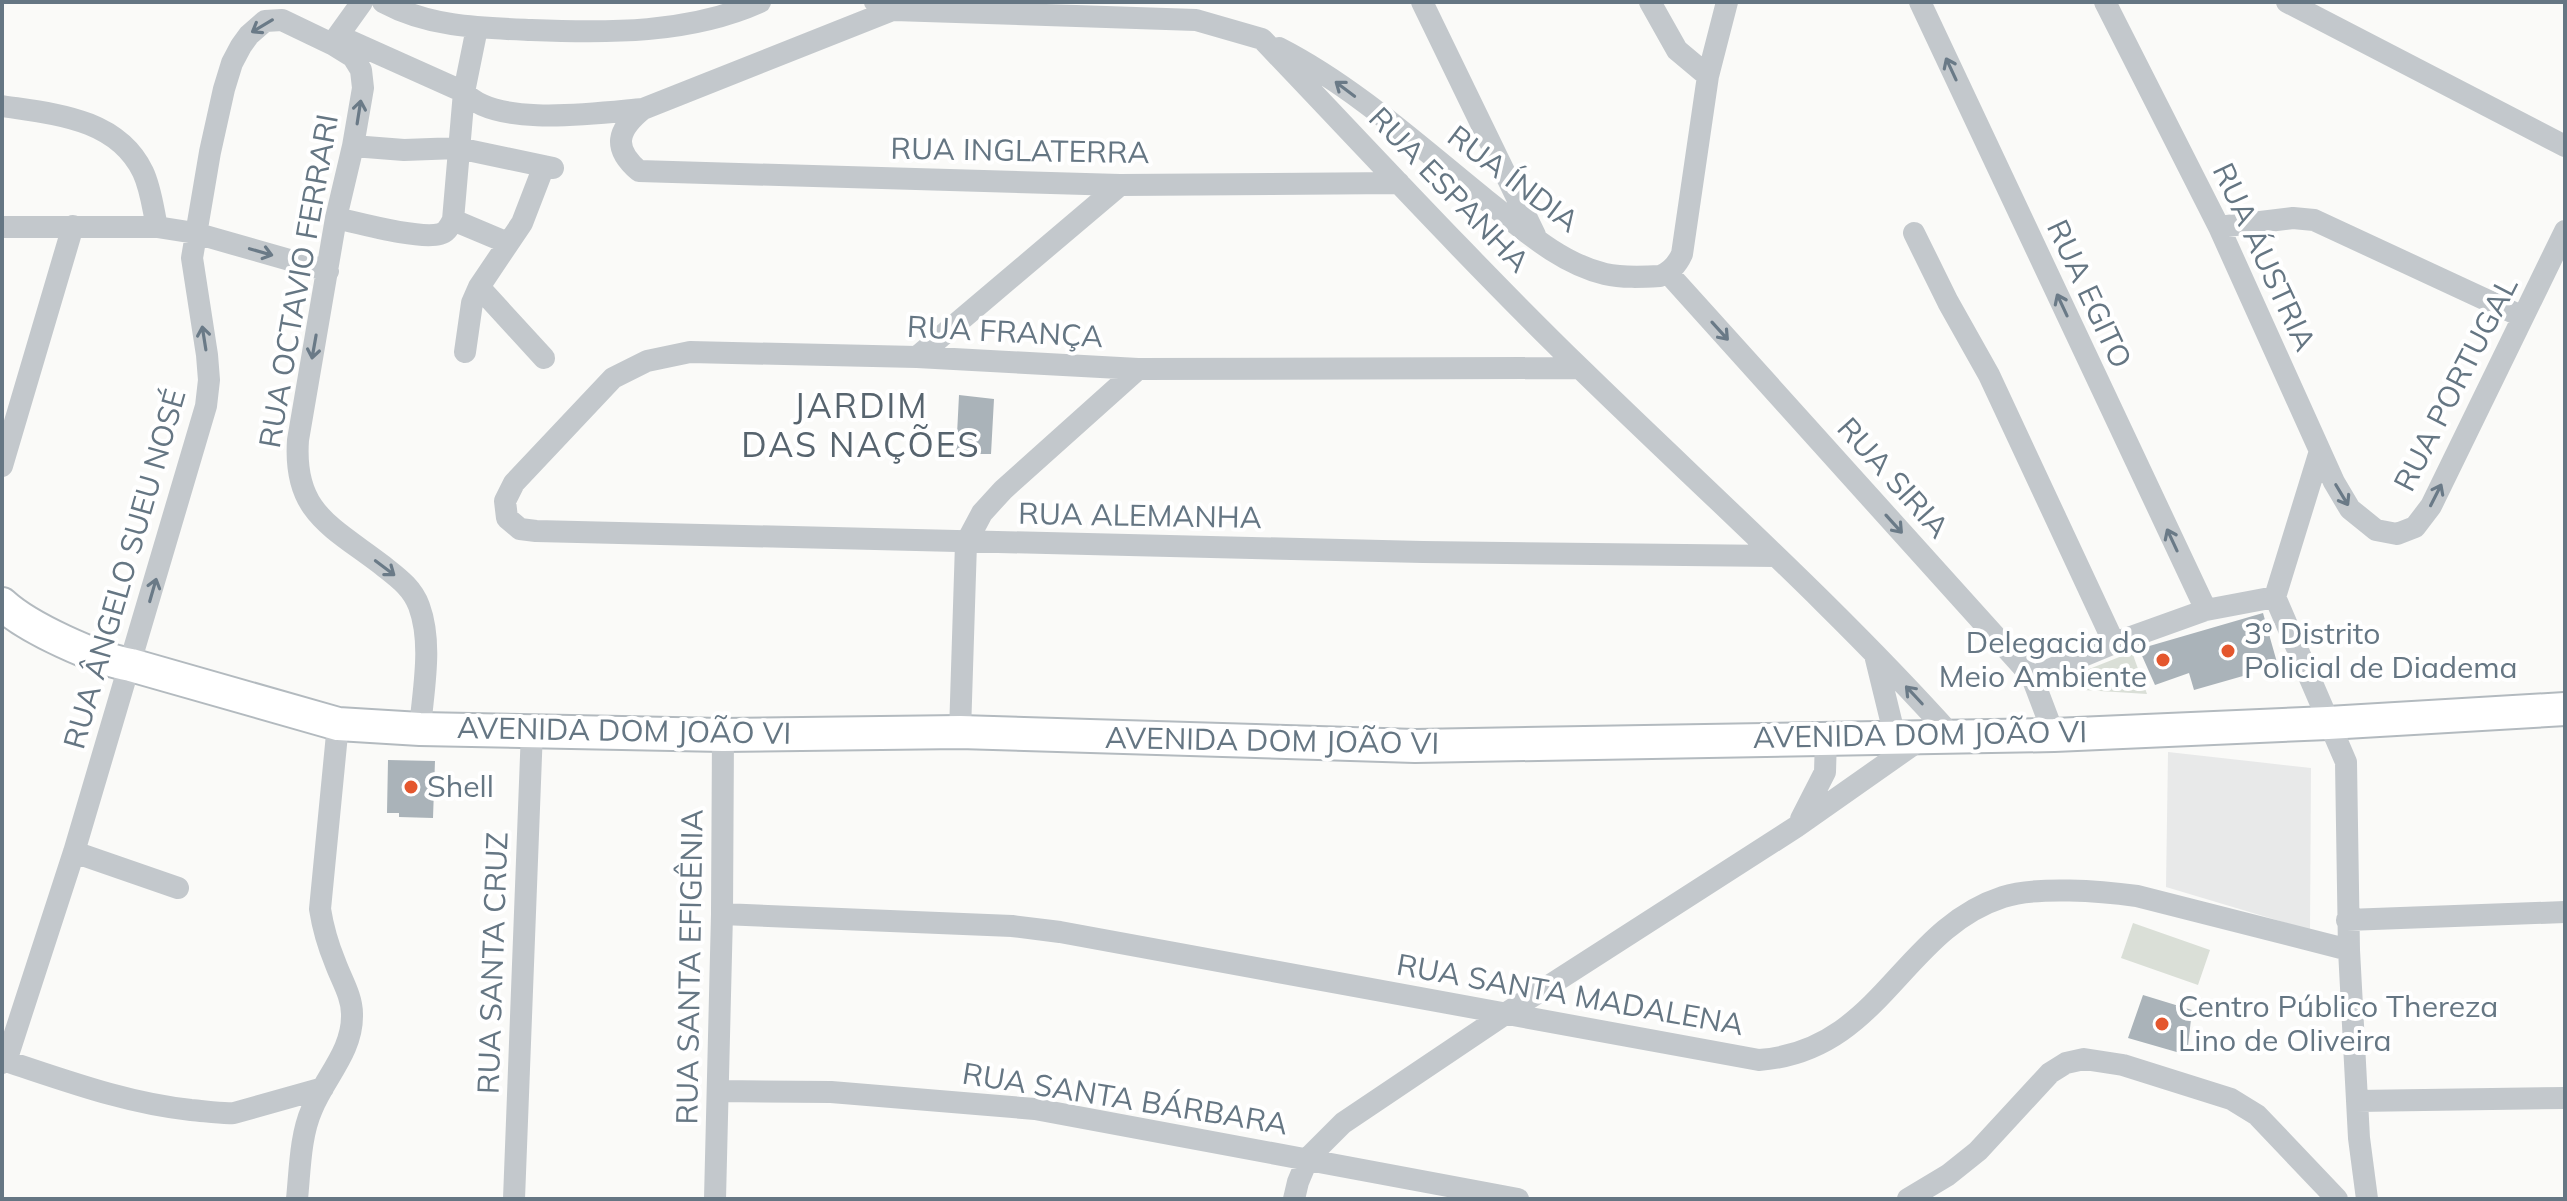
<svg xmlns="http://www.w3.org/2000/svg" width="2567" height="1201" viewBox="0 0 2567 1201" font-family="Mulish,sans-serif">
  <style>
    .built { fill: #e8e9e9 }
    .green { fill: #dadfd7 }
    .building { fill: #aab3b9 }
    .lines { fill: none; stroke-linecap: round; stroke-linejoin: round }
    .secondary-casing { stroke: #b3babf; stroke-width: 36 }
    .street { stroke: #c3c8cc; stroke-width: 22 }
    .secondary { stroke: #fff; stroke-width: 32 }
    .oneway { stroke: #6a7a87 }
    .poi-dot { fill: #e4572e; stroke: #fff; stroke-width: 3 }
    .labels { text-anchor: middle; stroke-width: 8; stroke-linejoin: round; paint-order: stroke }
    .street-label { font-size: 30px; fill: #657683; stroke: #fff }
    .poi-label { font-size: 30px; fill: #657683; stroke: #fff; text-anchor: start }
    .quarter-label { font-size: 34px; letter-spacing: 2px; fill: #57646e; stroke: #fff }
  </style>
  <rect width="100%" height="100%" fill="#fafaf8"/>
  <path class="built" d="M2168,752l143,16 -1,162 -144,-43z"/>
  <path class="green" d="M2132,652l15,42 -63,-4 -10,-15z
    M2133,923l77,27 -12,35 -77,-27z"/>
  <path class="building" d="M959,395l35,4 -3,55h-35z
    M2263,613l15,53 -84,24 -5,-17 -34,12 -16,-36z
    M388,760l47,1 -2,57 -34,-1v-4h-12z
    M2143,995l49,15 -5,45 -59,-17z"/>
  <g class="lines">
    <g class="secondary-casing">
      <path id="secondary" d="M2,604c26,24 94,55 129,61l207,59 82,5 303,6 237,-3 455,14 639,-11 274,-12 237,-14"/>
    </g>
    <path class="street" d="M383,2c46,25 97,26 148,28 77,3 158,4 229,-28
      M875,2l19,8 302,10 66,19c106,111 210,224 320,331 124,121 254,237 370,366
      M1422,2l113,233
      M1650,2l27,48 31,26
      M1920,2l286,608
      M2105,2l114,225 115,255 16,27 26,21 21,4 18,-7 16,-21 134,-275
      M2287,2l278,144
      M900,7l-257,102c-26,21 -31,39 -4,62l481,14 279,-2
      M339,36l125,56c31,36 134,21 179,17
      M332,44l30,-42
      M1279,48c76,39 141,99 207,152 36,28 73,63 119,74 17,4 37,3 55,2 11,-4 17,-11 22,-22l26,-178 19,-74
      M2,106c52,8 115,12 141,66 8,17 10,37 14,55
      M353,146l51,4 54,-2 95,20
      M336,218c23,5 83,22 104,16 7,-2 9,-7 13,-14l11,-128 13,-64
      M453,220l55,23
      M2,227h155l38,6 133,38
      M2219,227l74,-9 21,2 209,97
      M1914,233l34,69 41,73 125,268
      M1668,273l364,404 22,58
      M479,287l65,71
      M465,352l7,-49 7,-16 43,-64 22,-57
      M917,357l203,-172
      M1580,368l-442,1 -221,-12 -227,-5 -43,9 -34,17 -99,105 -9,18 2,17 13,11 16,2 887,21 353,4
      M2,466l71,-240
      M2275,597l71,165 3,188 10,188 8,61
      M2275,597l45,-146
      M1875,655l20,82
      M2032,677l82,-34 92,-33 69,-13
      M960,732l6,-189 16,-30 21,-23 135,-121
      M1801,819l24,-47 1,-35
      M74,852l104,36
      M722,914l290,12 48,6 699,128c122,-9 142,-130 244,-163 34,-11 98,-6 134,-1l212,54
      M2347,920l218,-8
      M6,1061c61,20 120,42 185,49 14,1 29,4 43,3l89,-25
      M2,1063l4,-2 68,-209 132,-446 3,-26 -2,-25 -15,-97 18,-106 14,-63 8,-26 9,-17 8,-11 16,-14 17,-1 50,24 21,13 8,13 2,18 -10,58 -17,72 -38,222c-5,72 33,86 84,125 15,12 30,22 37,41 14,38 4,84 1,123
      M718,1091l113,1 204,17 483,90
      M2357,1101l208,-3
      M297,1199c3,-29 3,-63 15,-90 13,-32 41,-58 40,-95 0,-18 -11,-35 -17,-52 -7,-17 -12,-34 -15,-53l18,-185
      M514,1199l18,-469
      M715,1199l7,-285 1,-179
      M1294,1199l4,-17 10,-24 35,-35 162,-109 291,-187 128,-90
      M1908,1199l40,-24 30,-24 72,-78 16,-10 18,-4 39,6 108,34 26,16 80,84"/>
    <use href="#secondary" class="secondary"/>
  </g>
  <defs><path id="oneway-shaft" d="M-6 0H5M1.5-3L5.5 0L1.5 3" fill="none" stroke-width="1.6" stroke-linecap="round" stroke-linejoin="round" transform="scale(2)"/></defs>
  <g class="oneway">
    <use href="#oneway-shaft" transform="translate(262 26) rotate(149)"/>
    <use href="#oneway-shaft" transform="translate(1951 69) rotate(-115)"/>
    <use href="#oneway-shaft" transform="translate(1345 89) rotate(-143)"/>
    <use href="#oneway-shaft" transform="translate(359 112) rotate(-81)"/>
    <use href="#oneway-shaft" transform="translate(261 252) rotate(16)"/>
    <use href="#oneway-shaft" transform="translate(2062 305) rotate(-115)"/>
    <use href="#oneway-shaft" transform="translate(1720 331) rotate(48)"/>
    <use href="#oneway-shaft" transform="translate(204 338) rotate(-99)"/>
    <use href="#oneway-shaft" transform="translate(314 347) rotate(100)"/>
    <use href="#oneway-shaft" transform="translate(2342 495) rotate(59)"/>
    <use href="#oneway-shaft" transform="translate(2436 495) rotate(-63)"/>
    <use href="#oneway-shaft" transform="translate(1894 524) rotate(48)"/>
    <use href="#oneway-shaft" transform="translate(2172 540) rotate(-115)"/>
    <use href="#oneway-shaft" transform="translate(385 568) rotate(37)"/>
    <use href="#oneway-shaft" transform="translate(153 590) rotate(-74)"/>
    <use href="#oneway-shaft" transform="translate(1914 695) rotate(-133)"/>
  </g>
  <g class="poi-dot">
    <circle cx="2228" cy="651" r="8"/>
    <circle cx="2163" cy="660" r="8"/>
    <circle cx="411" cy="787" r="8"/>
    <circle cx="2162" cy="1024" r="8"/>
  </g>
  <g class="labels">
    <g class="street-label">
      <text transform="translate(1020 151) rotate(1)" y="10">RUA INGLATERRA</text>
      <text transform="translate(1513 179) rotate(37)" y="10">RUA ÍNDIA</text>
      <text transform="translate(1449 190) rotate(46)" y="10">RUA ESPANHA</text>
      <text transform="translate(2264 257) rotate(65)" y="10">RUA ÁUSTRIA</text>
      <text transform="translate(299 281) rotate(-80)" y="10">RUA OCTAVIO FERRARI</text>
      <text transform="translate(2089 294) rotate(65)" y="10">RUA EGITO</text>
      <text transform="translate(1005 332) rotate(3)" y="10">RUA FRANÇA</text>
      <text transform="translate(2456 384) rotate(-63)" y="10">RUA PORTUGAL</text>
      <text transform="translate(1893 478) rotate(48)" y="10">RUA SIRIA</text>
      <text transform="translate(1140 516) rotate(1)" y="10">RUA ALEMANHA</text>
      <text transform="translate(125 569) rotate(-74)" y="10">RUA ÂNGELO SUEU NOSÉ</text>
      <text transform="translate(624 731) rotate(1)" y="10">AVENIDA DOM JOÃO VI</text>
      <text transform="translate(1920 735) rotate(-1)" y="10">AVENIDA DOM JOÃO VI</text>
      <text transform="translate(1272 741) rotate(1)" y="10">AVENIDA DOM JOÃO VI</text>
      <text transform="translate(493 963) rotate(-88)" y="10">RUA SANTA CRUZ</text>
      <text transform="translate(690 967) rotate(-89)" y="10">RUA SANTA EFIGÊNIA</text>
      <text transform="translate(1570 995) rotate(10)" y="10">RUA SANTA MADALENA</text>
      <text transform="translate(1125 1099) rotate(9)" y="10">RUA SANTA BÁRBARA</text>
    </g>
    <g class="poi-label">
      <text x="2244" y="644">3º Distrito<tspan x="2244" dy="34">Policial de Diadema</tspan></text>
      <text x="2147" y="653" text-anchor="end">Delegacia do<tspan x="2147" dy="34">Meio Ambiente</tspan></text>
      <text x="427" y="797">Shell</text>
      <text x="2178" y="1017">Centro Público Thereza<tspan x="2178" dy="34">Lino de Oliveira</tspan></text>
    </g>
    <g class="quarter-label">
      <text x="861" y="418">JARDIM<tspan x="861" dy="39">DAS NAÇÕES</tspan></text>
    </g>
  </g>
  <rect width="2567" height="1201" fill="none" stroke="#657683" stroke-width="8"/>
</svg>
